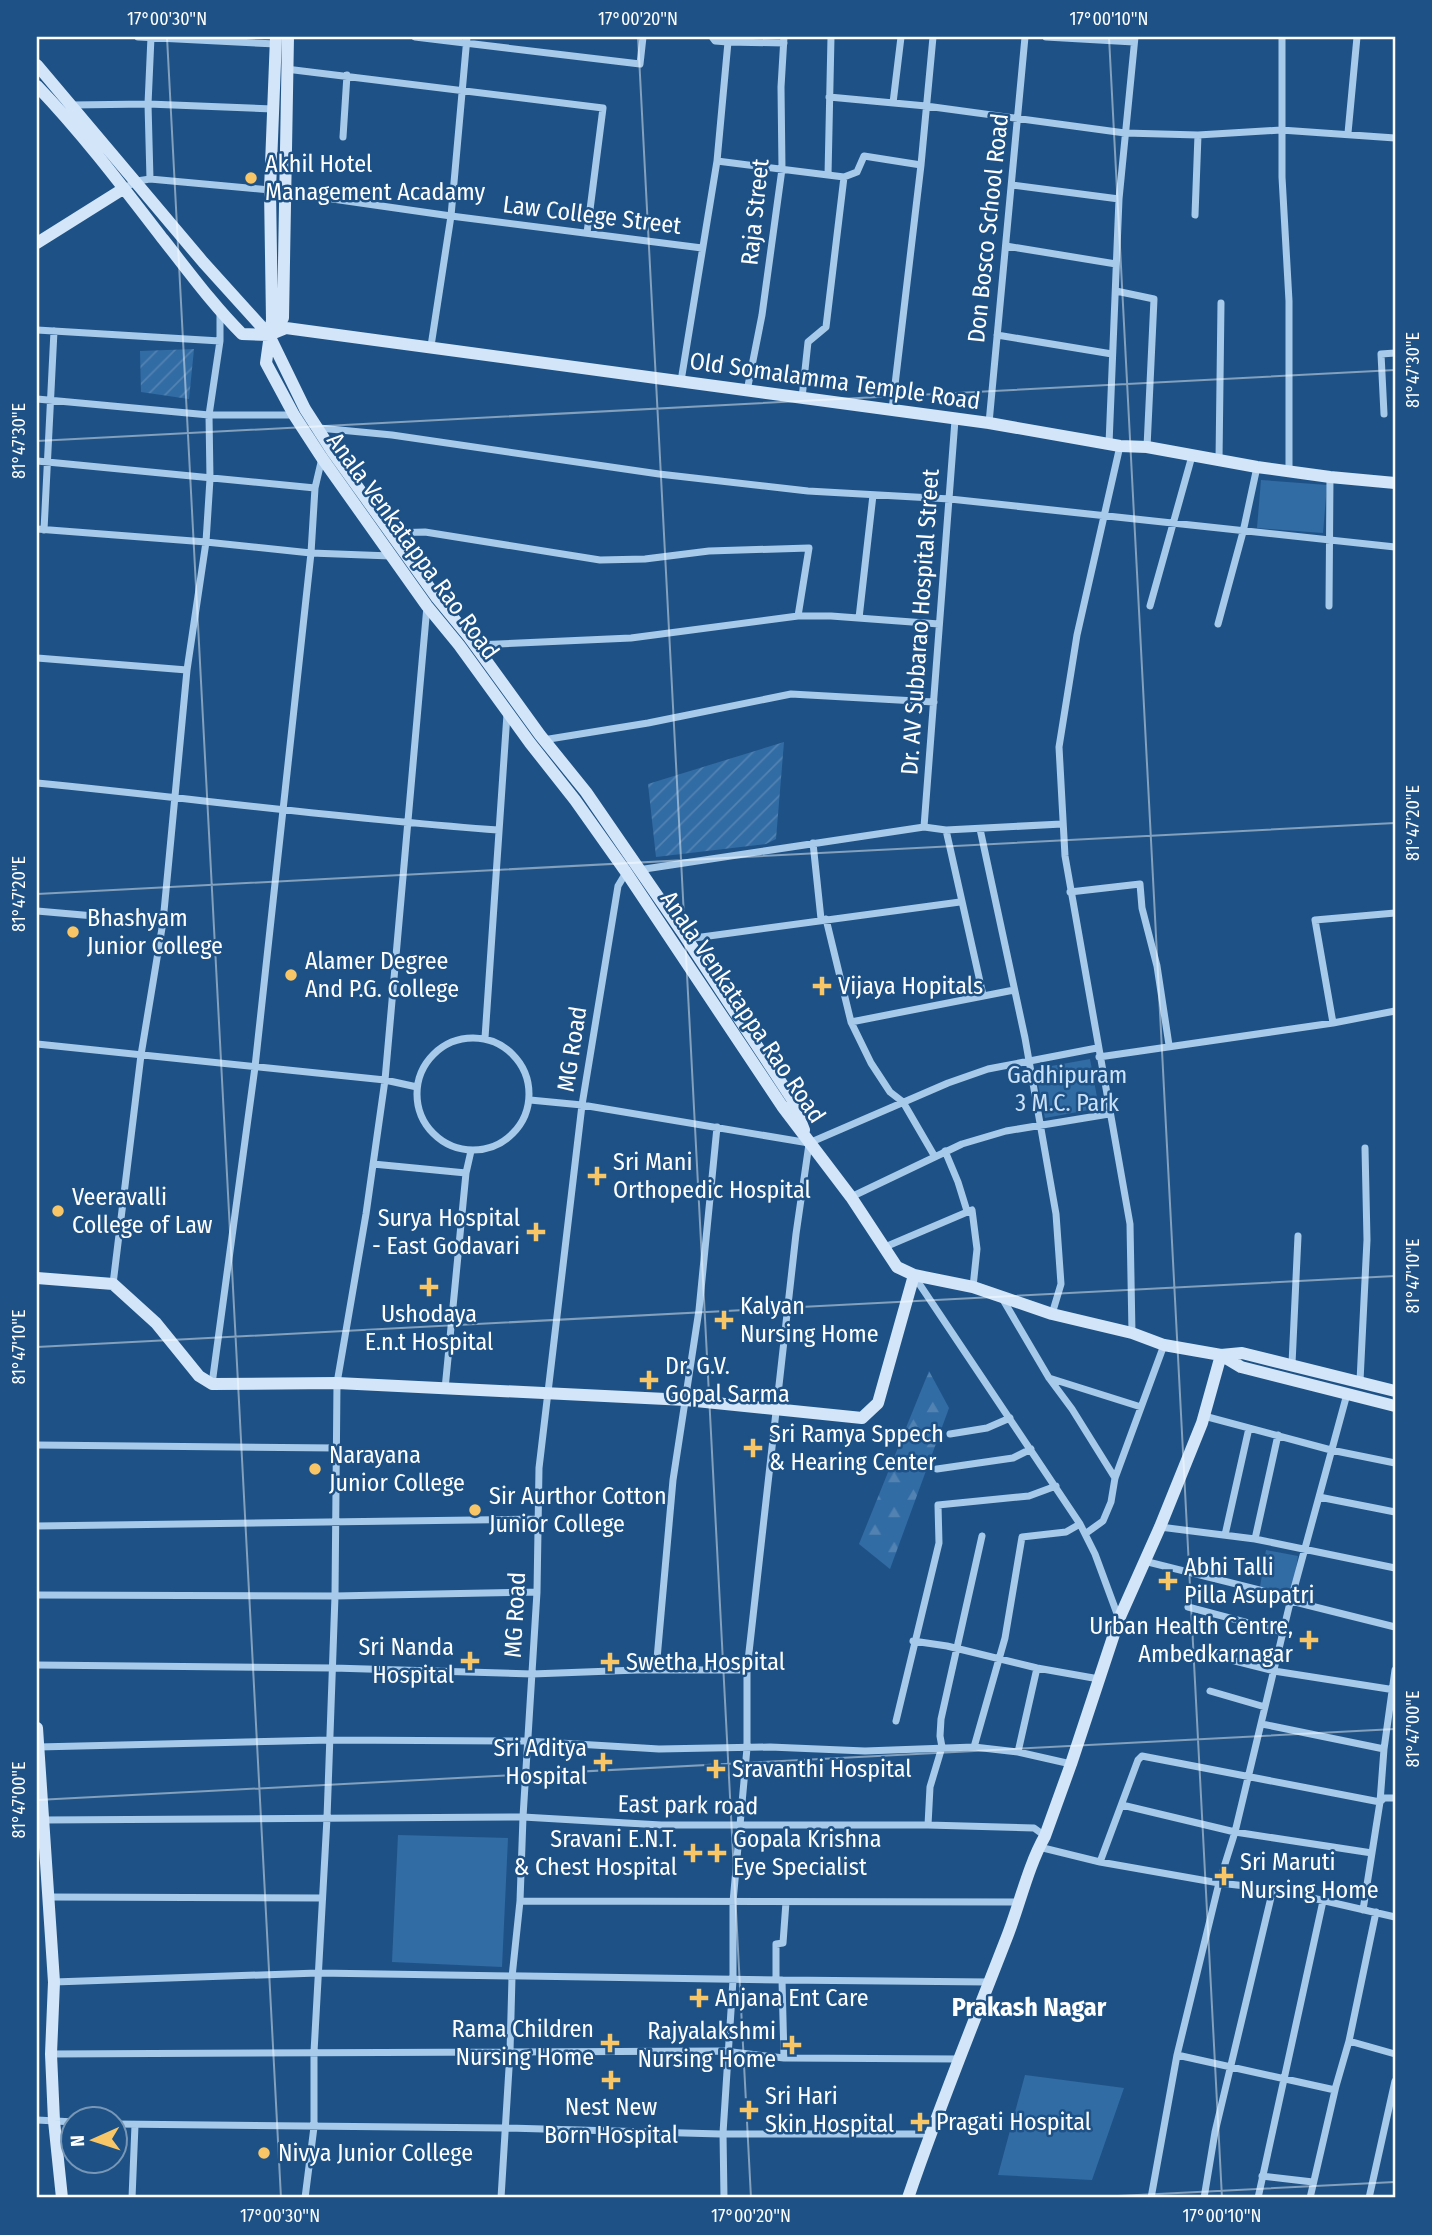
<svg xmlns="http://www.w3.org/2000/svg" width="1432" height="2235" viewBox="0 0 1432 2235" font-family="'Fira Sans Condensed',sans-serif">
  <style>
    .forest { fill: url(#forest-firs) }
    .park { fill: #326ca4 }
    .garden { fill: url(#garden-furrows) }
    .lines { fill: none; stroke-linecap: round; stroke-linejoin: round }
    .street { stroke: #a7caea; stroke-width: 7 }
    .secondary { stroke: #d3e5f8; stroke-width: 12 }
    .ticks { fill: none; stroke: #fff; stroke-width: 2; stroke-opacity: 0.45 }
    .poi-dot { fill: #f9c667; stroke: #1e5286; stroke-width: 2.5 }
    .labels { text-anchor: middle; stroke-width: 5; stroke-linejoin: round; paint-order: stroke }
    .poi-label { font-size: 24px; fill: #fff; stroke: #1e5286; text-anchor: start }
    .street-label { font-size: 24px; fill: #fff; stroke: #1e5286 }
    .park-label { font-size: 24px; fill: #cce2f8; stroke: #1e5286 }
    .neighbourhood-label { font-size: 26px; font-weight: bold; fill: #fff; stroke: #1e5286 }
    .neatline { fill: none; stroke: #fff; stroke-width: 2.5 }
    .ticks-label { font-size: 18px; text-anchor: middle; fill: #fff }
  </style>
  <defs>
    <pattern id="forest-firs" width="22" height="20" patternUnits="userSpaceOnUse" patternTransform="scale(1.75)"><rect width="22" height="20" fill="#326ca4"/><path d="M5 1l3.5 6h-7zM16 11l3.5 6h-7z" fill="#5182b2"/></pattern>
    <pattern id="garden-furrows" width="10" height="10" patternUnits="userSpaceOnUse" patternTransform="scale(1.75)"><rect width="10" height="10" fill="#326ca4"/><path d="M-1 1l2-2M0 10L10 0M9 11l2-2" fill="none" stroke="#5182b2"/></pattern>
  </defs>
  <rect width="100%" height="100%" fill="#1e5286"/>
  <path class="forest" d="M929,1371l20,37 -59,161 -31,-25z"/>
  <path class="park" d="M1261,480l66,5 -4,48 -66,-5z
    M1090,1059l9,49 -54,10 -10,-49z
    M1266,1550l32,6 -6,37 -32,-6z
    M398,1835l110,3 -6,129 -110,-5z
    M1025,2075l99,13 -32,92 -94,-5z"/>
  <path class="garden" d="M194,349l-5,50 -48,-7 -1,-41z
    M784,742l-8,97 -10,5 -110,13 -8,-73z"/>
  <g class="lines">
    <path class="street" d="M138,37l138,7
      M415,37l225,27 3,-27
      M1046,37l88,5
      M1282,37v140l7,124v169
      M728,42l56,1
      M286,69l317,39 -16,125
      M829,97l97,9 199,27 73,2 83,-5 114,8
      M893,103l8,-66
      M72,105l76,-1 125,5
      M1348,133l9,-96
      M343,137l4,-62
      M717,161l127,16 13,-5 7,-16 57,9
      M828,175l3,-138
      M150,179l-2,-75 3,-67
      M1012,185l107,14
      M123,189l14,-8 13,-2 120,11 181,26 251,32
      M1195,215l3,-80
      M1006,246l110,18
      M1116,291l38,8 -7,148
      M37,330l183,11
      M997,335l115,19
      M431,346l20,-130 16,-179
      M681,381l36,-220 11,-119 -13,-1 -3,-4
      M747,391l15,-76 20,-146 -1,-82 3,-50
      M802,398l6,-56 18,-15 18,-150
      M37,399l172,16h85
      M892,410l29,-245 12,-128
      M1384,414l-3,-60 14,-1
      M989,423l36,-386
      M319,428l73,7 267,39 149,17 142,8 445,48
      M1109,444l10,-245 16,-162
      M1120,446l-43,189 -18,112 6,109 65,368 2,109
      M1219,460l2,-157
      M37,461l278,27
      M37,529l169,13 105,11 80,3
      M44,530l10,-199
      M390,533l35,-1 175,28 45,-1 64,-8 100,-3 -11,68
      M1150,606l42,-150
      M1329,606l1,-129
      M859,618l14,-123
      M1218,624l25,-92 14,-65
      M475,645l156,-7 167,-22h33l108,8
      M37,658l150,12
      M543,740l105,-17 143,-29 143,8
      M37,783c154,15 307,36 461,47
      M924,827l31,-407
      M980,829l45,209 31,176 5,70 -9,30
      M946,830l37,165
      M813,843l8,76
      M638,870l286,-43 22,3 116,-6
      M1070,892l70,-8 2,24 15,58 12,79
      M37,911l126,11
      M826,919l25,103 20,41 19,29 13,10 32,55
      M687,939l273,-37
      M851,1022l163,-32
      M1333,1023l-18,-103 80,-7
      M485,1038l22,-324
      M417 1094a56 56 0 1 1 112 0a56 56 0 1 1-112 0Z
      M37,1044l348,36 32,7
      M1099,1057l234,-34 62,-12
      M530,1100l52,5 227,38 139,-60 40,-14 109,-21
      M945,1151l13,31 9,29
      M373,1164l93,9
      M851,1197l111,-53 44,-13 103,-17
      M885,1247l87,-37 5,39 -4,38
      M914,1276l166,248 15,30 24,65
      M113,1284l28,-229 22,-133 24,-252 19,-128 4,-63 -1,-64 11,-74v-29
      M1002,1298l47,80 23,31 43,69
      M1292,1364l6,-128
      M1049,1378l92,29
      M1360,1381l7,-141 -2,-92
      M212,1384l43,-317 56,-514 4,-65 7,-30
      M445,1389l21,-216 5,-22
      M1204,1416l127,34 64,13
      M950,1434l37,-6 23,-10
      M37,1445l299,3
      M937,1469l76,-11 18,-9
      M1319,1497l76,15
      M37,1526l500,-7
      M1160,1527l95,12 140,29
      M1085,1534l18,-13 8,-19 4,-24 49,-133
      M1225,1535l24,-107
      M1255,1539l23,-104
      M1144,1561l148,37
      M37,1595l298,1 202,-4
      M1291,1601l104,26
      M1188,1607l95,25
      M913,1641l34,5 90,22 62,11
      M1215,1656l59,15 121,19
      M37,1665l296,3 199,6 106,-4h109
      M656,1670l17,-190 26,-170 18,-183
      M1210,1691l55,16
      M896,1721l43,-178 -1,-38 91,-9 27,-10
      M1262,1724l122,25
      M38,1747l292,-7 197,1 132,8 111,-2 95,4 109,-4 44,5 53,12
      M974,1747l31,-109 17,-101 44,-5 14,-8
      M1018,1752l19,-84
      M1122,1805l113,27 137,21
      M44,1820l479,-3 138,8h267l106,3 11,8
      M928,1825l2,-38 12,-40 -2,-11 1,-17 41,-183
      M1039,1847l61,15 119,21 54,6 122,28
      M1100,1862l38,-102 4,-4 238,46 4,-4h11
      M48,1897l274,1
      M520,1901l500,1
      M1363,1910l17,-108 4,-53 11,-79
      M776,1980v-36l7,-1 3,-41
      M782,1980l207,2
      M54,1982l264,-9 464,7 2,78
      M1349,2041l46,13
      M51,2054l673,-3 60,7 176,1
      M1177,2055l158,35
      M37,2120l37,2
      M116,2124l388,4 216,6h210
      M1262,2176l51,6
      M132,2198l3,-73
      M305,2198l9,-71v-75l13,-234 8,-222 2,-213 29,-169 19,-134 42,-474
      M501,2198l9,-146 2,-75 8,-76 3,-84 14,-225 2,-124 43,-363 36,-219 9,-15
      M724,2198l-1,-65 10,-153v-78l14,-154v-78l49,-436 13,-90
      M1151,2198l26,-143 42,-172 16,-51 54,-225 58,-213
      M1204,2198l11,-66 58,-243
      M1258,2198l65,-297
      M1310,2198l26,-112 13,-45 27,-129
      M1369,2198l26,-117"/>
    <path class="secondary" d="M276,37l-6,153 2,130 -6,43 28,52 28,43 105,148 32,39 71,98 45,57 51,72 156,234 69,91 46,70 17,8 59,12 79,27 80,19 32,12 57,10 21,-2 153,38
      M37,65l166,197 66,73 36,74 27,42 105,147 32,39 71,98 46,57 97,141 109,166 12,31
      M37,86c45,47 86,101 126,153 26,33 50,66 79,95l27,1 17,-7 703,95 131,23 27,1 110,20 73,10 65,6
      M37,243l86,-54
      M271,332l12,-14 5,-281
      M37,1278l76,6 43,39 43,53 13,8 125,-1 349,17 176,18 16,-15 36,-128
      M1221,1355l20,12 154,39
      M37,1728l17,254 -3,72 3,67 8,77
      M908,2198c29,-86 64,-171 97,-256 14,-34 22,-74 40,-106l26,-72 48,-145 41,-92 42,-104 19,-68"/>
  </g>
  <path class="ticks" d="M167,37l114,2161M638,37l113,2161M1109,37l113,2161M37,441l1358,-71M37,894l1358,-71M37,1347l1358,-71M37,1800l1358,-71M1078,2198l317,-16"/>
  <g class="poi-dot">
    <circle cx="251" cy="178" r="7"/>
    <circle cx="73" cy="932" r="7"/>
    <circle cx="291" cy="975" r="7"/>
    <path d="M818.5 975.5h7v7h7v7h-7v7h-7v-7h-7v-7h7z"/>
    <path d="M593.5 1165.5h7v7h7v7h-7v7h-7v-7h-7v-7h7z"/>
    <circle cx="58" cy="1211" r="7"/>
    <path d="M532.5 1221.5h7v7h7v7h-7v7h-7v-7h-7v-7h7z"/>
    <path d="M425.5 1276.5h7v7h7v7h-7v7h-7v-7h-7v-7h7z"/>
    <path d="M720.5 1309.5h7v7h7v7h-7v7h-7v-7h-7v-7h7z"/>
    <path d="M645.5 1369.5h7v7h7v7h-7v7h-7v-7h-7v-7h7z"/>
    <path d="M749.5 1437.5h7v7h7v7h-7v7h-7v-7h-7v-7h7z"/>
    <circle cx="315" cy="1469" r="7"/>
    <circle cx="475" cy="1510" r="7"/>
    <path d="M1164.5 1570.5h7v7h7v7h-7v7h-7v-7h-7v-7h7z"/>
    <path d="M1305.5 1629.5h7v7h7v7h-7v7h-7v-7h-7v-7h7z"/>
    <path d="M466.5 1650.5h7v7h7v7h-7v7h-7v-7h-7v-7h7z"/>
    <path d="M606.5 1651.5h7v7h7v7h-7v7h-7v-7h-7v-7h7z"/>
    <path d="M599.5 1751.5h7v7h7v7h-7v7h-7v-7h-7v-7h7z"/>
    <path d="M712.5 1758.5h7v7h7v7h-7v7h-7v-7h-7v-7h7z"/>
    <path d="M689.5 1842.5h7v7h7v7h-7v7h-7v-7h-7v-7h7z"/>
    <path d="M713.5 1842.5h7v7h7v7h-7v7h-7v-7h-7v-7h7z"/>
    <path d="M1220.5 1865.5h7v7h7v7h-7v7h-7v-7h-7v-7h7z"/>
    <path d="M695.5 1987.5h7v7h7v7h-7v7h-7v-7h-7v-7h7z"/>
    <path d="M606.5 2032.5h7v7h7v7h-7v7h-7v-7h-7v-7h7z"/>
    <path d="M788.5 2034.5h7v7h7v7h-7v7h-7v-7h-7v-7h7z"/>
    <path d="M607.5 2069.5h7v7h7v7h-7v7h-7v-7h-7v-7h7z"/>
    <path d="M745.5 2099.5h7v7h7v7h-7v7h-7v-7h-7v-7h7z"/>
    <path d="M916.5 2111.5h7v7h7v7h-7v7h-7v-7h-7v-7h7z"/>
    <circle cx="264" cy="2153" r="7"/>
  </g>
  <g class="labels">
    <g class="poi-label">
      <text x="265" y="172">Akhil Hotel<tspan x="265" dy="28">Management Acadamy</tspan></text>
      <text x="87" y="926">Bhashyam<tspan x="87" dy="28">Junior College</tspan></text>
      <text x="305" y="969">Alamer Degree<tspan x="305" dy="28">And P.G. College</tspan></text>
      <text x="838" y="994">Vijaya Hopitals</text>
      <text x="613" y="1170">Sri Mani<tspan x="613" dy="28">Orthopedic Hospital</tspan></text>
      <text x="72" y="1205">Veeravalli<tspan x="72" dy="28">College of Law</tspan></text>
      <text x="520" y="1226" text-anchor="end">Surya Hospital<tspan x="520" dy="28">- East Godavari</tspan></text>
      <text x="740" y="1314">Kalyan<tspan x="740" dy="28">Nursing Home</tspan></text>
      <text x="429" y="1322" text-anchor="middle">Ushodaya<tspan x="429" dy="28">E.n.t Hospital</tspan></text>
      <text x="665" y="1374">Dr. G.V.<tspan x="665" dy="28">Gopal Sarma</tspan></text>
      <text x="769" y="1442">Sri Ramya Sppech<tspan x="769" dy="28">&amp; Hearing Center</tspan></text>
      <text x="329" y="1463">Narayana<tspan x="329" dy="28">Junior College</tspan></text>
      <text x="489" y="1504">Sir Aurthor Cotton<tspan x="489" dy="28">Junior College</tspan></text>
      <text x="1184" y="1575">Abhi Talli<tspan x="1184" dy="28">Pilla Asupatri</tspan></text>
      <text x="1293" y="1634" text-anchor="end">Urban Health Centre,<tspan x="1293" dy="28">Ambedkarnagar</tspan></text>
      <text x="454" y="1655" text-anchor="end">Sri Nanda<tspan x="454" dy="28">Hospital</tspan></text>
      <text x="626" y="1670">Swetha Hospital</text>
      <text x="587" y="1756" text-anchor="end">Sri Aditya<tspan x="587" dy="28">Hospital</tspan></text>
      <text x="732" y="1777">Sravanthi Hospital</text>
      <text x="677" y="1847" text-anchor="end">Sravani E.N.T.<tspan x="677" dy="28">&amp; Chest Hospital</tspan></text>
      <text x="733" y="1847">Gopala Krishna<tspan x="733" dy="28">Eye Specialist</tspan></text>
      <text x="1240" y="1870">Sri Maruti<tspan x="1240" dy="28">Nursing Home</tspan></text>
      <text x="715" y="2006">Anjana Ent Care</text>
      <text x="594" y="2037" text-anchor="end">Rama Children<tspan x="594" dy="28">Nursing Home</tspan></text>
      <text x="776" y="2039" text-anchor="end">Rajyalakshmi<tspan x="776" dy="28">Nursing Home</tspan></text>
      <text x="765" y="2104">Sri Hari<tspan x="765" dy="28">Skin Hospital</tspan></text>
      <text x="611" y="2115" text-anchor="middle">Nest New<tspan x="611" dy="28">Born Hospital</tspan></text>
      <text x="936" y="2130">Pragati Hospital</text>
      <text x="278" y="2161">Nivya Junior College</text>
    </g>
    <g class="street-label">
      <text transform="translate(755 212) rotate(-84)" y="8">Raja Street</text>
      <text transform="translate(592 215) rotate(7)" y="8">Law College Street</text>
      <text transform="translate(988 228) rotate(-84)" y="8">Don Bosco School Road</text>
      <text transform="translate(835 381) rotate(8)" y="8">Old Somalamma Temple Road</text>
      <text transform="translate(413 546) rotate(54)" y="8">Anala Venkatappa Rao Road</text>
      <text transform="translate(920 622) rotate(-86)" y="8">Dr. AV Subbarao Hospital Street</text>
      <text transform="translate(743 1007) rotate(56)" y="8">Anala Venkatappa Rao Road</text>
      <text transform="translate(572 1049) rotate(-81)" y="8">MG Road</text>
      <text transform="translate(515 1615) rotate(-87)" y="8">MG Road</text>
      <text transform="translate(688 1805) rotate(1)" y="8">East park road</text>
    </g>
    <g class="park-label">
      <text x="1067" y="1083">Gadhipuram<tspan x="1067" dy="28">3 M.C. Park</tspan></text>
    </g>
    <g class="neighbourhood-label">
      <text x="1029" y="2016">Prakash Nagar</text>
    </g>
  </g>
  <rect width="1432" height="2235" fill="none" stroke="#1e5286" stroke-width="77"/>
  <g transform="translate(94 2140) rotate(267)"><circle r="33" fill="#1e5286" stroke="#7897b6" stroke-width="2"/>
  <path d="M0-5L12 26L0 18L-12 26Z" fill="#f9c667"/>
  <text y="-10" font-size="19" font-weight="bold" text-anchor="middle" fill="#ffffff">N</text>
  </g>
  <rect x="38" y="38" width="1356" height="2158" class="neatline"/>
  <g class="ticks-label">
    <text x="167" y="25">17°00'30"N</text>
    <text x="638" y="25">17°00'20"N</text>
    <text x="1109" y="25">17°00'10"N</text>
    <text transform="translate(1413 370) rotate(-90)" y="6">81°47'30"E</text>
    <text transform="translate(19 441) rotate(-90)" y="6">81°47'30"E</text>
    <text transform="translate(1413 823) rotate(-90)" y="6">81°47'20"E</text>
    <text transform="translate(19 894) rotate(-90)" y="6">81°47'20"E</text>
    <text transform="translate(1413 1276) rotate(-90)" y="6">81°47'10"E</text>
    <text transform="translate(19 1347) rotate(-90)" y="6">81°47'10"E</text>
    <text transform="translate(1413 1729) rotate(-90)" y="6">81°47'00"E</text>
    <text transform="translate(19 1800) rotate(-90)" y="6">81°47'00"E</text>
    <text x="280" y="2222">17°00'30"N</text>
    <text x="751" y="2222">17°00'20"N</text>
    <text x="1222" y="2222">17°00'10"N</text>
  </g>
</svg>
